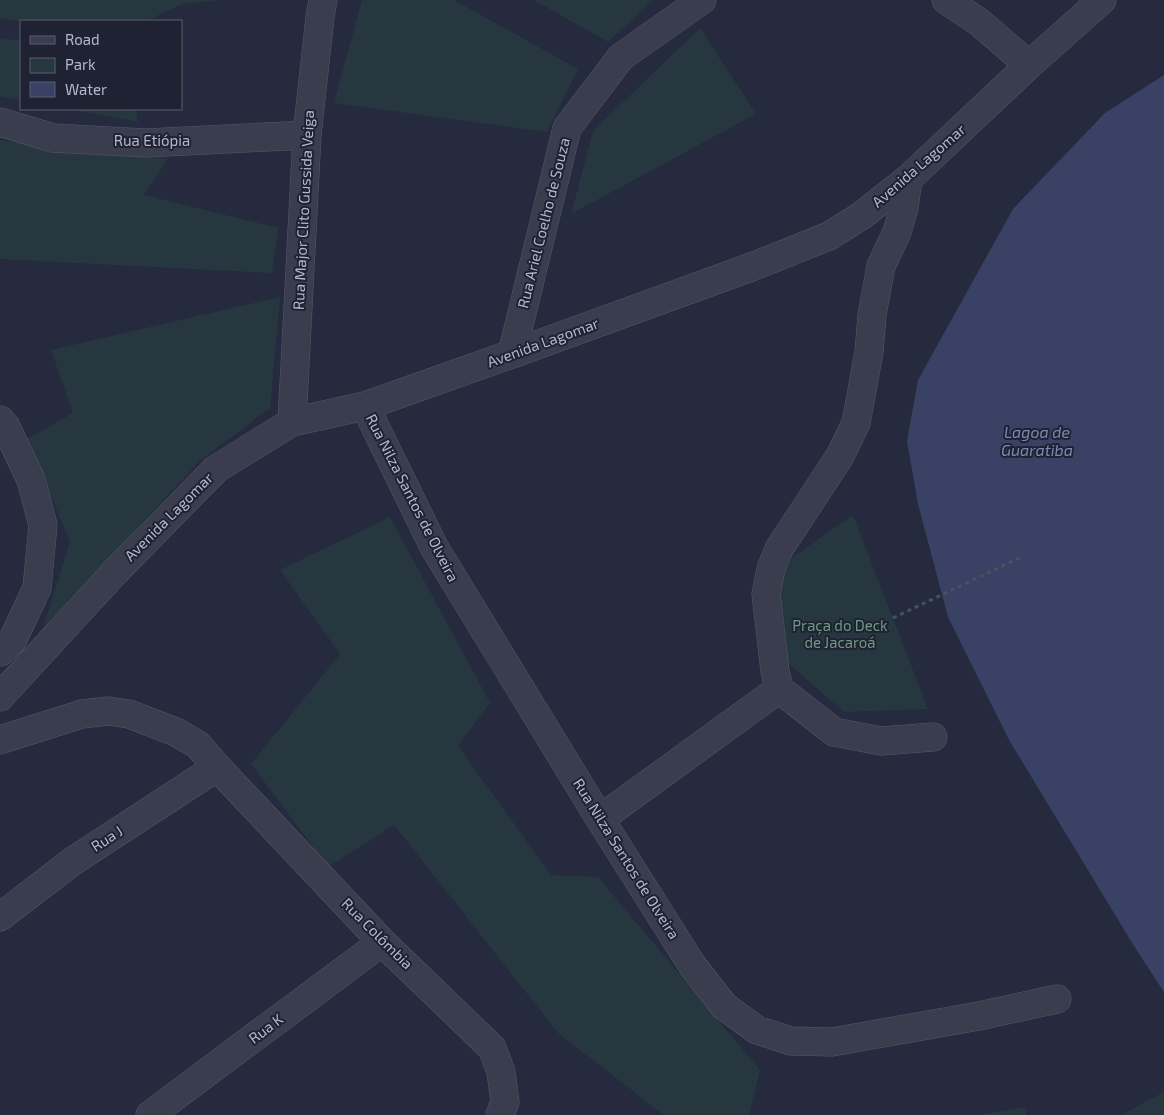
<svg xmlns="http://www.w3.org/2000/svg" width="1164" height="1115" viewBox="0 0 1164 1115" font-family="'Exo 2',sans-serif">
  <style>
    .green { fill: #27373f }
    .water { fill: #394265 }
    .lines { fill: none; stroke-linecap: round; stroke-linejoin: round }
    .minor-casing { stroke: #545869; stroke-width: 29 }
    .path { stroke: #45545c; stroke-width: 3; stroke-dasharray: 4 4; stroke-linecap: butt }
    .minor { stroke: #393d4e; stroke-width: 28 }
    .labels { text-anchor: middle; stroke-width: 4; stroke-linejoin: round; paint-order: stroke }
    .street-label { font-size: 15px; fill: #b5b8c9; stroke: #1e2233 }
    .park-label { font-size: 15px; fill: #6d9a81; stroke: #1e2233 }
    .water-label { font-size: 16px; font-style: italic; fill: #7d88b0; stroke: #1e2233 }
  </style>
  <rect width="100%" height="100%" fill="#252a3e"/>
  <path class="green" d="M0,0h220l-38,4 -36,17 -125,1 -21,-4z
    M362,0h92l124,69 -31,63 -213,-29z
    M534,0h119l-45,42z
    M700,28l56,86 -185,100 22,-83z
    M0,39l21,1v60l-21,-4z
    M69,109h67l2,13z
    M0,140l168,19 -24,36 134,33 -6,45 -272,-14z
    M280,297l-10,111 -69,52 -158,168 27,-86 -43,-103 46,-26 -22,-63z
    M853,515l75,194 -84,3 -57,-50 -10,-73 16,-32z
    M390,517l100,186 -32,43 93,129 47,2 162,193 -11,45h-85l-105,-81 -165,-209 -66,42 -77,-103 89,-110 -60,-84z
    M1164,1092v23h-43z
    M1025,1107l1,8h-47z"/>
  <path class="water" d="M1164,75v917l-30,-46 -125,-206 -61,-123 -30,-113 -11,-63 11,-61 95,-171 92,-96z"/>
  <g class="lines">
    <g class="minor-casing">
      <path id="minor" d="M946,0l33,22 50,43
        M0,122l53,16 93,5 161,-8
        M512,354l55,-226 54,-71 81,-57
        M365,406l69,141 166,272 92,146 32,41 33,24 34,11 41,1 147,-26 78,-17
        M0,420l6,7 25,53 12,45 -6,63 -25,53 -12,11
        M292,422l15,-287 13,-118 3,-17
        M779,689l55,43 47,9 52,-4
        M0,697l115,-125 101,-103 76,-47 73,-16 147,-52 242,-88 75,-30 32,-20 47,-37 121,-114 73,-65
        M0,740l82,-26 26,-3 21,3 47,18 22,13 19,22 165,175 110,106 9,24 4,30 -5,13
        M600,819l179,-130 -4,-18 -9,-77 5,-25 8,-20 61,-93 16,-33 13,-71 3,-37 9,-49 16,-34 7,-24 4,-29
        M0,917l73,-56 144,-94
        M150,1115l232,-173"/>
    </g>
    <path class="path" d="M893,618l128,-61"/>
    <use href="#minor" class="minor"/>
  </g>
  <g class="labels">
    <g class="street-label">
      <text x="152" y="146">Rua Etiópia</text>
      <text transform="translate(919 166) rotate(-41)" y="5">Avenida Lagomar</text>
      <text transform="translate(304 210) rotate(-87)" y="5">Rua Major Clito Gussida Veiga</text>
      <text transform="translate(544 223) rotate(-76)" y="5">Rua Ariel Coelho de Souza</text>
      <text transform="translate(543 343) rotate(-20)" y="5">Avenida Lagomar</text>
      <text transform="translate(412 498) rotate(63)" y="5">Rua Nilza Santos de Olveira</text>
      <text transform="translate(169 517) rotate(-45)" y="5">Avenida Lagomar</text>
      <text transform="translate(107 839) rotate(-33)" y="5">Rua J</text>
      <text transform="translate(626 859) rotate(58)" y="5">Rua Nilza Santos de Olveira</text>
      <text transform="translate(377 934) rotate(45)" y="5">Rua Colômbia</text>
      <text transform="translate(266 1029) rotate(-37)" y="5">Rua K</text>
    </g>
    <g class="park-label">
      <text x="840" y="631">Praça do Deck<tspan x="840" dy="17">de Jacaroá</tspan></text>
    </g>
    <g class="water-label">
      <text x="1037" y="438">Lagoa de<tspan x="1037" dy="18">Guaratiba</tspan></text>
    </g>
  </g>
  <rect x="20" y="20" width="162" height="90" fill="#1e2233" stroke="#5a5e6f"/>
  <rect x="30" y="36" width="25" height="8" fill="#393d4e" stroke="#5a5e6f"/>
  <text x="65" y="45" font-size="15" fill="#b5b8c9">Road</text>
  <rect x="30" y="58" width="25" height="15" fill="#27373f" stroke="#5a5e6f"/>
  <text x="65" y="70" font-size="15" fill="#b5b8c9">Park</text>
  <rect x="30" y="82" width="25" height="15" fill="#394265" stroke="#5a5e6f"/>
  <text x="65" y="95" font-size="15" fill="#b5b8c9">Water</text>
</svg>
